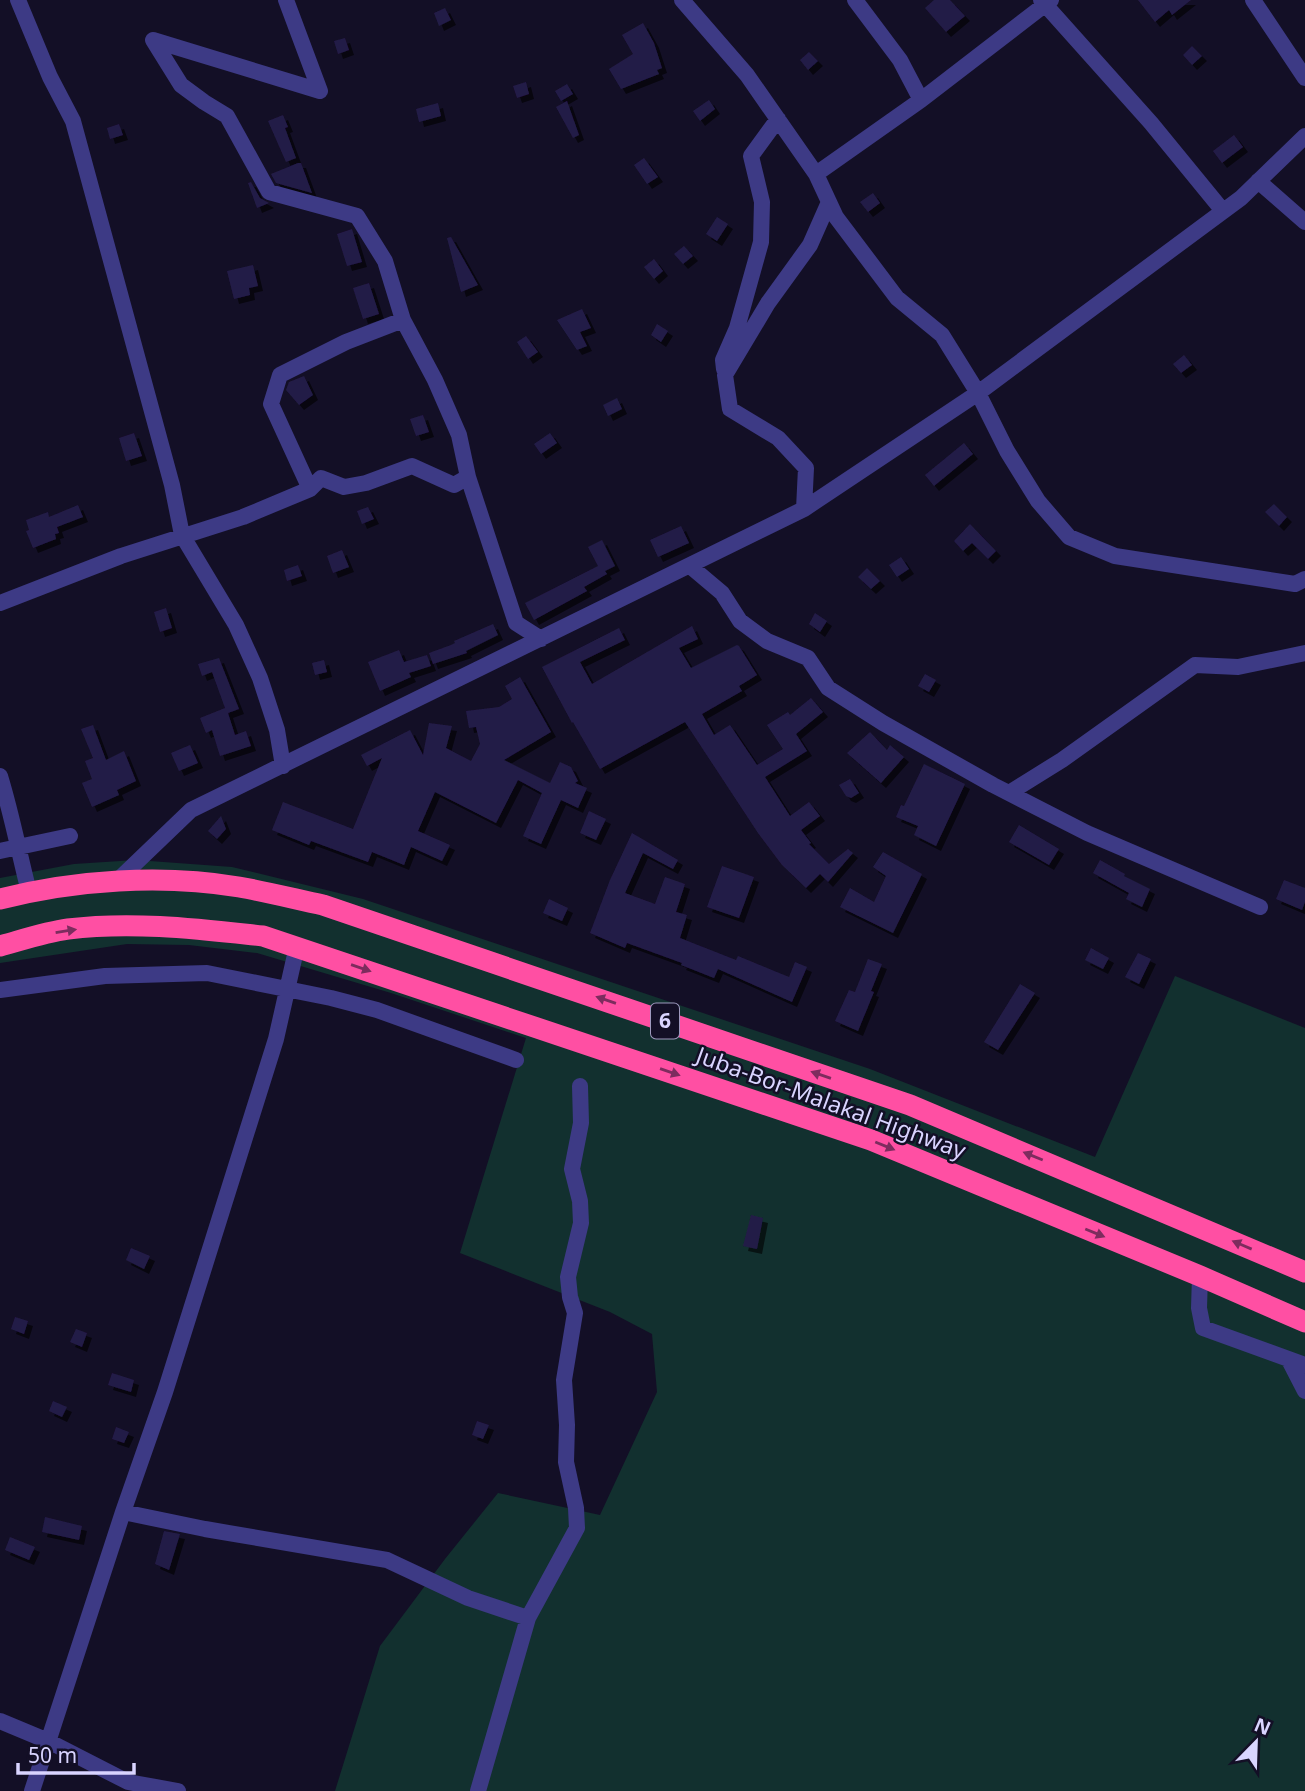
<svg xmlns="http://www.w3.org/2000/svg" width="1305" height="1791" viewBox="0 0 1305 1791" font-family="'Noto Sans',sans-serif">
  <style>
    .green { fill: #12302f }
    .building { fill: #241b47; filter: url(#shadow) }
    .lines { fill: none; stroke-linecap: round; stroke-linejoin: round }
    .street { stroke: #3d3a85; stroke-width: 16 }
    .highway { stroke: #ff4fa3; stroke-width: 21 }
    .oneway { fill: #7d2c5e }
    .labels { text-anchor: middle; stroke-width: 5; stroke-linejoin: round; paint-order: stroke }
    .shield { fill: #130f26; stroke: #9e99be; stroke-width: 2 }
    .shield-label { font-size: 21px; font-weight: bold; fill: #d9d4ff }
    .street-label { font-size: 23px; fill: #d9d4ff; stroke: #130f26 }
  </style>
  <defs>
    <filter id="shadow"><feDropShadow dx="5" dy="5" stdDeviation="0" flood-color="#0009"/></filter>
  </defs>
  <rect width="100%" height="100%" fill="#130f26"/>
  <path class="green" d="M136,860l96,7 131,32 507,170 225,88 80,-181 130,52v763h-970l45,-145 65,-87 53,-66 102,22 57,-123 -5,-58 -42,-22 -150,-59 66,-215 -135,-45 -134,-40 -68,-8 -62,-1 -127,19v-85l74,-14z"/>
  <path class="building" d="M934,0h16l15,16 -19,16 -21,-24z
    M1138,0h53l-19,15 -3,-5 -14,12z
    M445,8l6,12 -12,6 -5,-13z
    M643,23l11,20 8,25 -5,2 2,4 -38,15 -12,-20 24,-15 -11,-19z
    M345,38l4,12 -11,4 -4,-13z
    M1192,46l10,10 -10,9 -9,-10z
    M809,52l9,9 -10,9 -8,-10z
    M526,82l3,12 -12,4 -4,-12z
    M567,84l6,10 -12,7 -6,-10z
    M709,100l6,9 -15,12 -7,-10z
    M567,101l12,34 -6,3 -17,-31z
    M438,103l3,13 -22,6 -3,-13z
    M283,115l5,12 -3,1 11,30 -10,4 -18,-41z
    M119,124l4,11 -13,4 -3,-11z
    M1234,135l9,12 -21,16 -9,-12z
    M644,158l14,19 -11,7 -13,-19z
    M298,163h3l11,30 -36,-10 -5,-9z
    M251,182l9,16 9,5 -12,5 -9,-25z
    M873,193l7,10 -12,9 -8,-10z
    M717,217l11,7 -11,17 -11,-7z
    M352,229l10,33 -15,4 -10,-32z
    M451,237l27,48 -17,7 -14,-54z
    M684,246l9,10 -10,8 -9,-10z
    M654,259l9,12 -9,8 -10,-12z
    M253,265l5,21 -9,2 1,7 -16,4 -7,-28z
    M369,283l10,31 -16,5 -10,-31z
    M582,309l9,19 -11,4 7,14 -10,4 -20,-30z
    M657,324l11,7 -7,11 -10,-7z
    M526,336l12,16 -10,7 -11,-17z
    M1184,355l8,10 -11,8 -8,-9z
    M304,376l9,19 -14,10 -13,-15 3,-8z
    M617,398l5,11 -14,7 -5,-11z
    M423,415l6,17 -13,4 -6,-17z
    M134,433l8,23 -16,5 -7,-23z
    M550,433l7,10 -16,11 -7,-10z
    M964,443l9,11 -39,32 -9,-11z
    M1274,504l13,13 -8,9 -14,-14z
    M78,505l5,12 -26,10 2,6 -4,1 1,5 -23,9 -7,-17 3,-1 -3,-10 22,-8 1,5z
    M368,507l6,12 -12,5 -5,-13z
    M970,524l26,27 -8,8 -16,-16 -9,8 -9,-10z
    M681,526l8,17 -31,14 -8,-17z
    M602,540l13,26 -10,5 2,3 -23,13 3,4 -53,29 -9,-17 73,-37 -10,-19z
    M342,550l7,17 -16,6 -6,-17z
    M901,557l8,12 -12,8 -8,-12z
    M298,565l4,11 -15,5 -3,-11z
    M867,568l13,13 -9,8 -13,-12z
    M166,608l6,20 -12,4 -6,-20z
    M815,613l12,8 -7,11 -11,-8z
    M493,624l5,11 -32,16 1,2 -34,11 -4,-11 22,-8 4,-2 -1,-2z
    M692,626l6,13 -19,9 12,20 46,-23 2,1 18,29 -18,11 3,5 -40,23 12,21 16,-10 27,40 26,-16 -16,-24 21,-13 2,3 21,-17 12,14 -27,22 11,17 -42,26 25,39 19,-14 11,14 -19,14 10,13 -2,1 20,20 19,-15 5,4 -25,29 -8,-8 -14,14 -24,-23 -24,-32 -73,-111 -85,47 -27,-47 -1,1 -30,-56 77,-39 6,12 -45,22 12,22z
    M399,650l5,12 23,-7 4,11 -22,7 2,4 -31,14 -12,-29z
    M219,658l20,51 -11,4 7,22 11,-4 5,15 -31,10 -8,-26 -6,3 -6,-15 25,-10 -13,-36 -10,4 -4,-12z
    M324,660l3,12 -12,3 -3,-12z
    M925,674l11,6 -7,12 -11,-6z
    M520,677l31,55 -47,28 46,23 10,-21 11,5 7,14 -3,2 12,5 -9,20 -17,-8 -20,44 -18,-8 19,-43 -24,-13 -22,43 -61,-31 -17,39 32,14 -8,16 -31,-14 -7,18 -32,-13 -4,10 -57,-21 -2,4 -37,-15 11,-28 70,27 29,-71 -15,8 -6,-11 49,-25 13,25 6,-32 23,3 -6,22 25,13 9,-17 -4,-17 -7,1 -3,-17 33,-4 13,-8 -7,-13z
    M93,725l13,35 18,-9 12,30 -19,9 2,5 -27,12 -10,-24 10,-4 -7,-18 8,-3 -12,-29z
    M870,732l17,18 3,-5 14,12 -23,26 -34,-30z
    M190,745l8,18 -19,8 -8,-18z
    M924,764l41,20 -29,62 -22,-11 4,-9 -22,-9 5,-12 3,1z
    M850,779l9,14 -8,5 -5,-2 -7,-11z
    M589,811l17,8 -10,21 -16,-7z
    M221,816l5,13 -9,10 -9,-8z
    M1019,825l40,24 -10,16 -40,-23z
    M632,833l46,27 -5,9 -30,-16 -18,40 30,11 10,-27 20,7 -9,28 11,3 -7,23 56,22 2,-4 51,21 6,-15 12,5 -15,35 -74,-33 -4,9 -33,-13 1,-2 -55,-20 -2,5 -35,-15 20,-53z
    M883,852l39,22 -29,59 -53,-26 10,-19 24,14 12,-26 -13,-9z
    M1100,860l25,14 -1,2 26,13 -8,18 -16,-8 3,-6 -36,-20z
    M722,866l32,11 -15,41 -32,-11z
    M1284,880l21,8v14l-3,8 -26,-11z
    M549,899l19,9 -6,13 -19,-8z
    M1091,948l18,10 -6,11 -18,-9z
    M1138,953l13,6 -12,25 -14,-7z
    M868,959l14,5 -11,27 3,1 -16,39 -23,-10 14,-31 6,2z
    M1020,984l15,9 -37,57 -14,-8z
    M751,1215l12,3 -6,31 -14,-3z
    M131,1248l19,8 -6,13 -18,-9z
    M15,1317l13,4 -4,13 -13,-5z
    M76,1329l11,4 -5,14 -12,-5z
    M112,1373l22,7 -3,12 -23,-7z
    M53,1401l14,6 -5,10 -13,-6z
    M477,1421l12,4 -6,14 -11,-4z
    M116,1427l13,5 -5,11 -12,-4z
    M45,1517l37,9 -3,14 -37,-8z
    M164,1531l16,3 -11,36 -14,-6z
    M10,1537l25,10 -6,13 -24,-10z"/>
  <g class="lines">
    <path class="street" d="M18,0l32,77 23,44 99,364 10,50 54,90 24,53 17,52 6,36
      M286,0l34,91 -167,-51 28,45 23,17 23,14 42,76 88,24 28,45 18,59 -57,22 -66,33 -9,29 39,85 11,-11 23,9 22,-4 46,-17 42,19 14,-8 48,146 25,16
      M682,0l65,75 69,99
      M855,0l45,60 21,40
      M1041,0l110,123 72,88
      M1051,0l-130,100 -105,74 20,43 61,81 45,37 36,58 29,58 31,50 31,36 46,19 180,28 10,-5
      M1253,0l52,78
      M1258,181l47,41
      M403,320l32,60 24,55 9,42
      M724,369l-1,-9 14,-32 24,-86 1,-40 -11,-46 27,-37
      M804,509l2,-41 -28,-30 -48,-29 -5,-34 43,-72 42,-58 19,-43
      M690,566l32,27 18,28 27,20 41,17 20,30 55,35 110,62 94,48 173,74
      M0,603l121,-47 122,-39 67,-28
      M0,776c12,39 19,77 29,116
      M1009,793l53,-33 133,-95 43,2 67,-14
      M0,851l70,-15
      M117,881l74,-71 613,-301 174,-116 263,-195 64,-62
      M0,990l105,-14 102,-3 124,25 46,12 139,50
      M1200,1276l-1,32 4,20 102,37
      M1289,1360l16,31
      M123,1512l82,17 182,31 81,38 60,20
      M0,1721l48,20 80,41 50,9
      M32,1791l91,-279 42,-120 111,-353 21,-93
      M478,1791l50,-173 49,-90 -1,-20 -10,-46 1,-37 -3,-45 11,-67 -5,-16 -2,-20 13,-54 -1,-22 -8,-32 9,-46 -1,-37"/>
    <path class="highway" d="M0,899c76,-19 161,-25 239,-12 28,5 56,12 84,18l587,200 395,167
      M0,946c22,-6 46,-14 68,-17 65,-8 130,0 195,7l608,204 329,136 105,46"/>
  </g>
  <defs><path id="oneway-solid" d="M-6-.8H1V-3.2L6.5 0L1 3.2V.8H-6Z" transform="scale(1.75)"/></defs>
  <g class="oneway">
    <use href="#oneway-solid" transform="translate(66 931) rotate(-9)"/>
    <use href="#oneway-solid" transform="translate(361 968) rotate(19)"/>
    <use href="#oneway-solid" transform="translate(606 1000) rotate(-161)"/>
    <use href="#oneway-solid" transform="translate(670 1072) rotate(19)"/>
    <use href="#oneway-solid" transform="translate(821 1075) rotate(-161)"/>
    <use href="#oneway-solid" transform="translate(885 1146) rotate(22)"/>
    <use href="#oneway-solid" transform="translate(1033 1156) rotate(-158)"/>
    <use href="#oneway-solid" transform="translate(1095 1233) rotate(22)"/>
    <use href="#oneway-solid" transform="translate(1242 1245) rotate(-157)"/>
  </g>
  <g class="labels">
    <rect class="shield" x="651" y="1003.5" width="28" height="35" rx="5"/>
    <g class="shield-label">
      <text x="665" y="1028">6</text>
    </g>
    <g class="street-label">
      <text transform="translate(831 1103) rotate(20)" y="8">Juba-Bor-Malakal Highway</text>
    </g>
  </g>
  <g transform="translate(1256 1742) rotate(23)" stroke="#130f26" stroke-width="5" paint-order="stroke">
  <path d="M0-5L12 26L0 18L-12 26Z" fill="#d9d4ff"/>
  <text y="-10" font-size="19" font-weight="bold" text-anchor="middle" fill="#d9d4ff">N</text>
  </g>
  <path d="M18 1763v10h116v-10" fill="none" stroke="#d9d4ff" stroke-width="3.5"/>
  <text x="28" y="1763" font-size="21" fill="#d9d4ff" stroke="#130f26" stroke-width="5" paint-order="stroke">50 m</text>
</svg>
